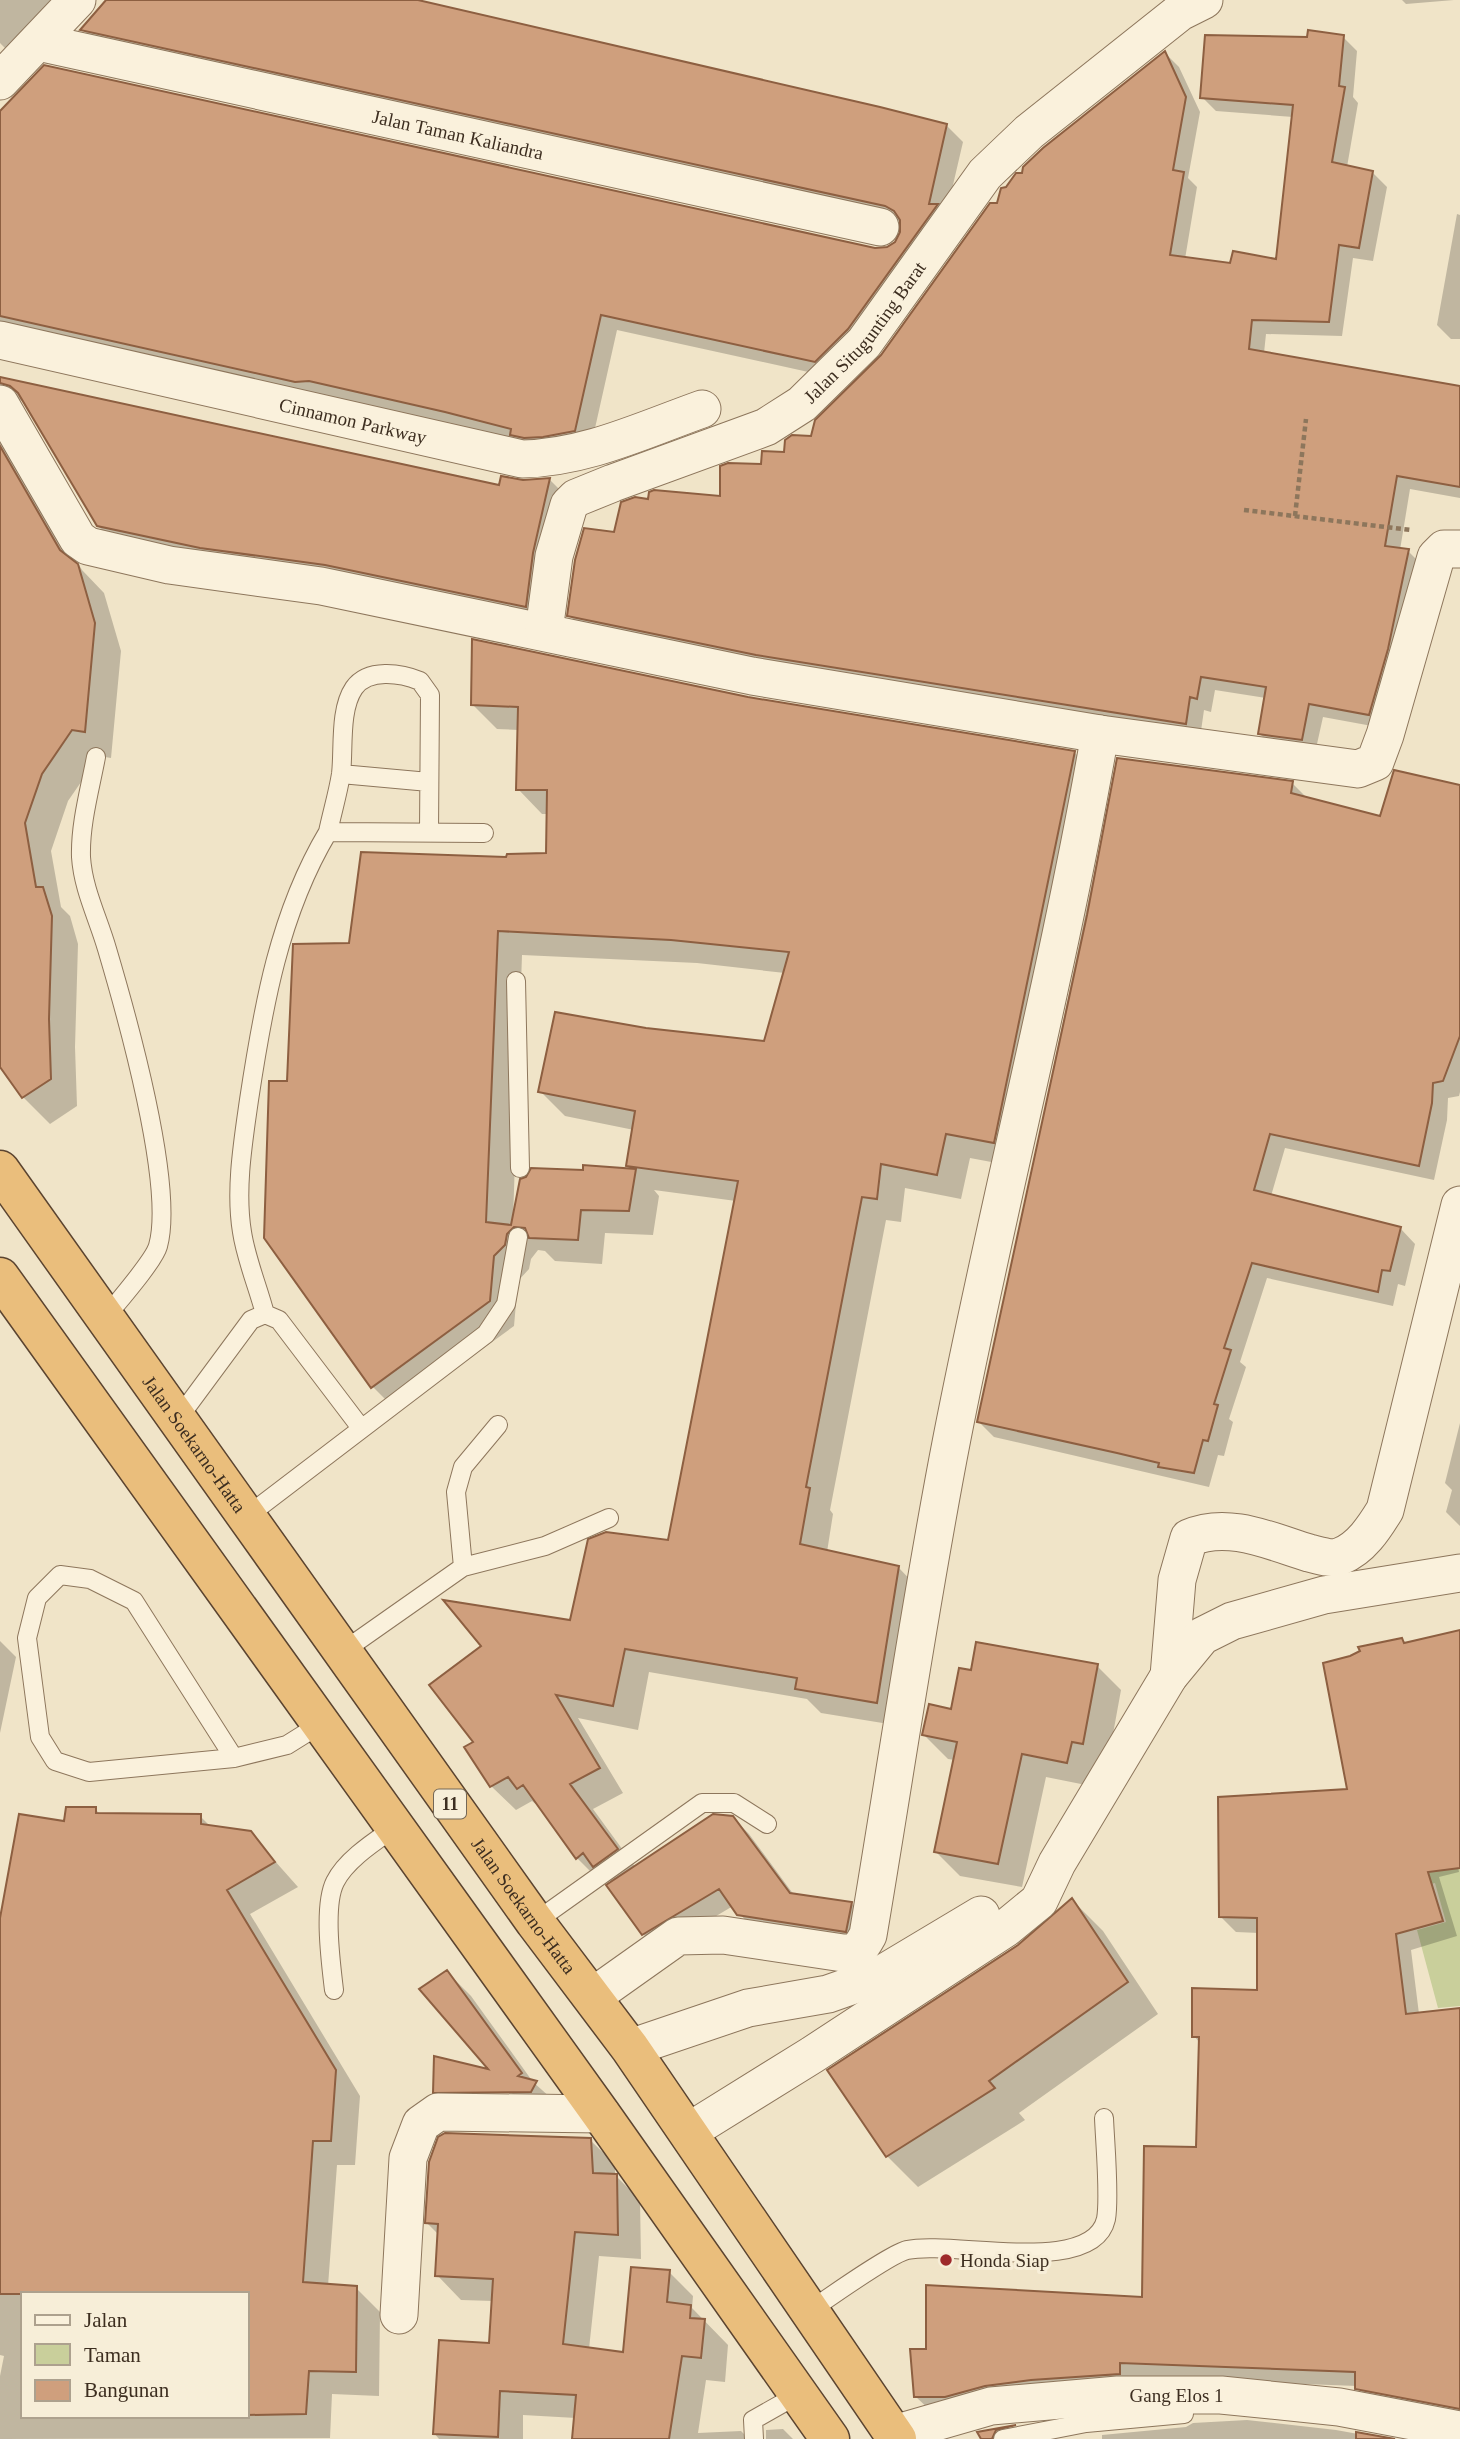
<svg xmlns="http://www.w3.org/2000/svg" width="1460" height="2439" viewBox="0 0 1460 2439" font-family="'Times New Roman',serif">
  <style>
    .green { fill: #c9cf9b }
    .shadow { fill: #0003; fill-rule: evenodd }
    .building { fill: #cf9f7d; stroke: #8d5f41; stroke-width: 2 }
    .lines { fill: none; stroke-linecap: round; stroke-linejoin: round }
    .service-casing { stroke: #8d765c; stroke-width: 20 }
    .minor-casing { stroke: #8d765c; stroke-width: 39 }
    .trunk-casing { stroke: #5b4430; stroke-width: 41 }
    .path { stroke: #8d765c; stroke-width: 4.5; stroke-dasharray: 5 3.5; stroke-linecap: butt }
    .service { stroke: #faf1dc; stroke-width: 18 }
    .minor { stroke: #faf1dc; stroke-width: 37 }
    .trunk { stroke: #eabe7c; stroke-width: 38 }
    .poi-dot { fill: #9e2a2b; stroke: #f7eed8; stroke-width: 2.5 }
    .labels { text-anchor: middle; stroke-width: 6; stroke-linejoin: round; paint-order: stroke }
    .shield { fill: #f7eed8; stroke: #756857; stroke-width: 2 }
    .shield-label { font-size: 18px; font-weight: bold; fill: #3d2e20 }
    .street-label { font-size: 19px; fill: #3d2e20; stroke: #f7eed8 }
    .poi-label { font-size: 19px; fill: #3d2e20; stroke: #f7eed8; text-anchor: start }
  </style>
  <rect width="100%" height="100%" fill="#f0e4c8"/>
  <path class="green" d="M1460,1763v243l-22,2 -21,-78 29,-8 -11,-39 -39,9z"/>
  <path class="shadow" d="M0,0h52l-46,49 -6,-6z
    M108,0h306l533,126 16,16 -17,73 -115,162 -214,-47 -26,116 -31,6 -560,-124v-214l875,135 13,-1 8,-5 6,-10v-11l-804,-177 -15,-15z
    M1402,0h52l-48,4z
    M1343,37l14,14 -4,46 5,6 -11,64 26,6 14,14 -14,74 -20,-3 -11,78 -76,-2 -2,19 196,34v111l-50,-9 -10,61 8,1 14,14 -39,163 -60,-11 -8,36 -41,-5 -14,-14 6,-36 -51,-8 -4,22 -7,-2 -4,28 -617,-109 -14,-14 46,-81 35,-33 71,-4 42,-32 49,-27 70,-82 116,-151 9,-16 158,-136 14,14 21,45 -12,66 9,9 -12,72 46,6 46,-4 16,-144 -77,-6 -14,-14 107,-58z
    M1457,214l3,1v124h-9l-14,-14z
    M0,379l500,108 50,-7 16,16 -24,126 -430,-82 -17,-17 -71,-122 -10,-2 -14,-14z
    M0,412l8,31 74,127 22,23 17,58 -10,107 -12,-2 -31,45 -17,50 10,56 9,9 8,28 -3,103 2,59 -27,18 -27,-27 -23,-32z
    M748,698l327,55 24,24 -81,390 -48,-9 -9,41 -56,-11 -4,34 -15,-2 -56,290 3,4 -6,38 71,15 24,25 -21,134 -80,-13 -14,-14 -158,-27 -11,58 -60,-12 45,75 -30,16 43,59 97,-50 16,16 45,61 57,8 16,16 -7,28 -105,-16 -22,-25 -74,44 -16,-16 -31,-51 -5,-5 -6,4 -24,-24 -33,-47 -12,-10 -16,9 -25,-24 -15,-44 96,-120 97,-80 67,-341 -82,-11 5,6 -6,39 -48,-2 -3,31 -47,-3 -10,-10 -7,-1 -7,9 -2,10 -11,12 -4,45 -117,85 -24,-24 -84,-304 62,-138 157,-86 40,-4 1,-41h-7l-24,-25 1,-59 -22,-1 -25,-25zM522,955l175,8 88,10 -20,70 -119,-13 -106,61 25,25 69,14 -6,36 5,5 -120,49z
    M1118,759l174,24 16,16 73,20 79,-32v305l-1,4 -11,2 -1,22 -13,60 -149,-32 -14,48 129,32 15,16 -10,42 -7,-2 -5,22 -126,-28 -27,84 6,5 -17,52 4,3 -9,34 -6,-1 -9,32 -215,-50 -15,-15z
    M1460,1423v103l-14,-14 6,-22 -7,-7z
    M1460,1632v147l-18,6 17,87 -20,5 18,59 -46,14 8,64 41,-4v410l-87,-16 -16,-18 -222,-8 -203,34 -16,-15 11,-46 217,-53 54,-149 2,-106 -6,-7 65,-44v-59l-23,-1 -15,-15 128,-126 53,-151 5,4z
    M0,1641l16,16 -16,76z
    M1097,1666l24,24 -14,77 -16,19 -45,-9 -24,110 -62,-11 -24,-24 19,-92 -7,-1 -24,-24 29,-24 19,-39z
    M95,1809l6,6 99,1 11,11 39,6 48,54 -48,27 110,182 -5,69h-18l-9,121 28,2 24,24 -1,84 -47,-2 -2,44 -330,1v-63l4,-20 -4,-1v-431l66,-101zM23,2294h224v122h-224z
    M1072,1900l31,31 55,83 -139,99 6,7 -107,67 -31,-31 132,-209z
    M447,1972l24,24 62,86 27,24 -101,10 -25,-24 59,-20zM506,2090l7,4h-56v-3z
    M590,2140l25,24v11l25,25 1,59 -42,-3 -10,93 36,5 44,-82 24,24 -1,12 36,37 -3,37 -19,-2 -8,53 43,-2 8,8h-175l2,-21 -53,-3v24h-84l-5,-6 57,-88 2,-44 -32,-1 -24,-25 2,-40 -12,-12z
    M1247,2420l89,10 50,9h-284v-4l84,-8 7,-4z
    M1015,2427l13,12h-45l-3,-6z
    M783,2429l10,10h-27v-9z"/>
  <path class="building" d="M106,0h312l462,107 67,17 -18,80h9l-90,125 -33,33 -214,-47 -26,116 -32,6 -19,1 -14,-3 1,-6 -66,-17 -136,-31 -14,1 -295,-66v-205l44,-46 831,183 12,-1 8,-5 5,-10v-12l-6,-9 -9,-5 -805,-176z
    M1308,30l36,5 -5,51 6,1 -13,75 41,9 -14,77 -20,-3 -10,77 -77,-2 -3,29 211,37v101l-63,-11 -12,70 24,3 -21,100 -19,66 -60,-11 -7,36 -44,-6 8,-47 -65,-10 -4,22 -7,-2 -4,27 -430,-69 -189,-39 8,-56 9,-32 30,4 7,-30 14,-5 13,2 1,-7 5,-2 66,6v-30l8,-3 33,1 1,-13 22,1 1,-12 7,-5 19,1 4,-16 66,-65 109,-152h7l4,-15 5,-1 10,-14h6l1,-6 20,-19 122,-97 21,46 -13,73 11,2 -14,83 60,8 3,-12 43,8 17,-154 -93,-7 5,-63 102,2z
    M0,377l499,108 2,-9 22,4 27,-2 -17,75 -7,54 -201,-42 -125,-17 -103,-22 -79,-133 -8,-7 -10,-3z
    M0,446l60,104 18,14 17,59 -10,109 -13,-2 -30,44 -17,49 11,64h7l9,29 -3,103 2,60 -29,19 -22,-31z
    M472,639l276,58 327,54 -81,392 -48,-9 -9,41 -56,-11 -4,35 -15,-2 -56,290 4,1 -10,56 99,22 -22,137 -82,-14 2,-11 -172,-29 -12,57 -57,-11 44,73 -30,16 48,65 -25,18 -10,-14 -7,6 -53,-74 -6,4 -9,-12 -18,10 -26,-40 9,-5 -44,-57 52,-39 -38,-46 127,20 18,-81 18,-7 62,8 70,-359 -112,-15 9,-55 -97,-19 17,-80 91,16 118,13 25,-89 -118,-12 -173,-9 -12,291 25,3 9,-46 6,-2 5,-9 52,2v-5l53,4 -7,42 -48,-1 -3,30 -49,-2 -4,-10 -11,-1 -7,7 -2,11 -11,11 -4,45 -119,87 -107,-150 5,-157h18l6,-137 56,-1 12,-91 145,5 1,-3 39,-1 1,-63h-31l2,-83 -47,-2z
    M1117,758l176,23 -2,12 89,23 14,-46 66,15v251l-17,45 -10,2 -1,20 -13,63 -149,-32 -16,56 147,37 -11,44 -8,-1 -4,22 -126,-29 -28,85 7,2 -17,54 4,1 -10,36 -5,-1 -9,33 -36,-6 1,-4 -42,-10 -140,-31 110,-507z
    M1460,1630v238l-32,4 15,49 -47,13 10,80 54,-6v401l-105,-20v-17l-235,-9v11l-89,6 -46,6 -40,11h-31l-4,-48h16v-64l216,12 2,-151 52,1 3,-110h-7v-49l65,2v-72l-38,-1 -1,-120 129,-8 -24,-126 27,-7 10,-5 -2,-4 44,-9 2,5z
    M976,1642l122,22 -15,80 -11,-2 -5,21 -45,-9 -24,110 -64,-12 23,-110 -35,-7 7,-31 22,5 8,-41 12,2z
    M66,1807h30v6l105,1v10l50,7 24,31 -48,28 109,180 -5,71h-18l-10,141 54,4 -1,86 -47,-1 -3,43 -59,1v-121h-247v-376l19,-104 45,7z
    M713,1814l20,2 57,77 62,9 -6,30 -109,-17 -18,-26 -77,46 -36,-50z
    M1072,1898l56,84 -139,99 6,7 -109,69 -59,-87 191,-125z
    M447,1970l75,103 -4,3 19,5 -6,11 -98,1 1,-37 54,13 -69,-80z
    M445,2133l146,5 2,35 24,1 1,61 -43,-3 -12,112 60,8 8,-85 39,3 -3,32 24,3 -1,13 15,1 -4,39 -19,-2 -13,83h-97l4,-44 -76,-4 -2,46 -65,-3 6,-94 50,3 4,-64 -58,-3 3,-52 -13,-1 4,-61 9,-25z
    M1016,2425l-20,5 -4,9h-11l-4,-7z
    M1356,2432l39,7h-39z"/>
  <g class="lines">
    <g class="service-casing">
      <path id="service" d="M96,757c-6,32 -16,67 -15,100 2,32 17,61 26,92 19,64 68,236 51,297 -4,15 -42,58 -54,73
        M341,774l88,8
        M328,832c4,-19 10,-39 13,-58 3,-25 -2,-64 13,-86 14,-20 47,-15 66,-7l10,14 -1,137
        M516,981l4,187
        M265,1314c-7,-27 -19,-55 -23,-82 -7,-42 1,-90 7,-132 14,-93 30,-186 79,-268l156,1
        M177,1420l74,-100 14,-6 14,6 82,108
        M246,1517l240,-183 20,-30 12,-67
        M463,1567l-7,-75 7,-25 35,-42
        M342,1652l121,-85 82,-21 64,-28
        M234,1758l-100,-157 -44,-22 -30,-4 -23,23 -10,40 13,99 15,24 34,11 145,-14 53,-13 32,-20
        M535,1922l167,-119h32l33,21
        M334,1990c-3,-26 -11,-84 1,-108 11,-22 39,-40 59,-54
        M808,2312c19,-13 82,-58 99,-62 45,-10 186,27 199,-31 4,-22 -1,-76 -2,-101
        M754,2439l-1,-19 46,-26
        M1003,2439l83,-16 98,-9"/>
    </g>
    <g class="minor-casing">
      <g id="minor">
        <path id="s1" d="M38,42l842,185"/>
        <path d="M0,81l77,-81"/>
        <path id="s2" d="M0,340l522,119c63,-1 121,-29 180,-50"/>
        <path d="M0,404l78,135 10,7 81,19 152,21 431,90 348,58 258,35 17,-7 10,-27 51,-178 8,-8h16"/>
        <path id="s3" d="M544,631l10,-75 15,-51 7,-7 37,-15 153,-56 36,-23 62,-61 121,-169 44,-42 151,-120 24,-12"/>
        <path d="M1169,1676l8,-96 12,-42c39,-17 81,3 120,15 9,2 23,7 32,3 20,-8 33,-28 44,-46l75,-305"/>
        <path d="M592,1997l86,-61 45,-1 120,18c15,0 18,-5 25,-18 28,-166 52,-333 84,-497 46,-236 107,-468 148,-704"/>
        <path d="M630,2048l118,-40 80,-14 51,-18 102,-61"/>
        <path d="M688,2132l124,-77 194,-127 33,-27 18,-38 112,-187 33,-40 30,-15 92,-26 136,-22"/>
        <path d="M399,2315l9,-157 13,-34 17,-12 163,2"/>
        <path id="s4" d="M894,2434l97,-28 127,-11h103l118,12 121,23"/>
      </g>
    </g>
    <g class="trunk-casing">
      <g id="trunk">
        <path id="s5" d="M0,1170l535,752 95,126 267,391"/>
        <path d="M0,1277l601,837 229,325"/>
      </g>
    </g>
    <path class="path" d="M1244,510l167,20
      M1295,516l11,-97"/>
    <use href="#service" class="service"/>
    <use href="#minor" class="minor"/>
    <use href="#trunk" class="trunk"/>
  </g>
  <circle class="poi-dot" cx="946" cy="2260" r="7"/>
  <g class="labels">
    <rect class="shield" x="434" y="1789.5" width="32" height="29" rx="5"/>
    <g class="shield-label">
      <text x="450" y="1810">11</text>
    </g>
    <g class="street-label">
      <text dy="7" stroke="none"><textPath href="#s1" startOffset="430">Jalan Taman Kaliandra</textPath></text>
      <text dy="7" stroke="none"><textPath href="#s3" startOffset="480">Jalan Situgunting Barat</textPath></text>
      <text dy="7" stroke="none"><textPath href="#s2" startOffset="362">Cinnamon Parkway</textPath></text>
      <text dy="7" stroke="none"><textPath href="#s5" startOffset="336">Jalan Soekarno-Hatta</textPath></text>
      <text dy="7" stroke="none"><textPath href="#s5" startOffset="903">Jalan Soekarno-Hatta</textPath></text>
      <text dy="7" stroke="none"><textPath href="#s4" startOffset="287">Gang Elos 1</textPath></text>
    </g>
    <g class="poi-label">
      <text x="960" y="2267">Honda Siap</text>
    </g>
  </g>
  <rect x="21" y="2292" width="228" height="126" fill="#f7eed8" stroke="#ada18e" stroke-width="2"/>
  <rect x="35" y="2315" width="35" height="10" fill="#faf1dc" stroke="#ada18e" stroke-width="2"/>
  <text x="84" y="2327" font-size="21" fill="#3d2e20">Jalan</text>
  <rect x="35" y="2344" width="35" height="21" fill="#c9cf9b" stroke="#ada18e" stroke-width="2"/>
  <text x="84" y="2362" font-size="21" fill="#3d2e20">Taman</text>
  <rect x="35" y="2380" width="35" height="21" fill="#cf9f7d" stroke="#ada18e" stroke-width="2"/>
  <text x="84" y="2397" font-size="21" fill="#3d2e20">Bangunan</text>
</svg>
